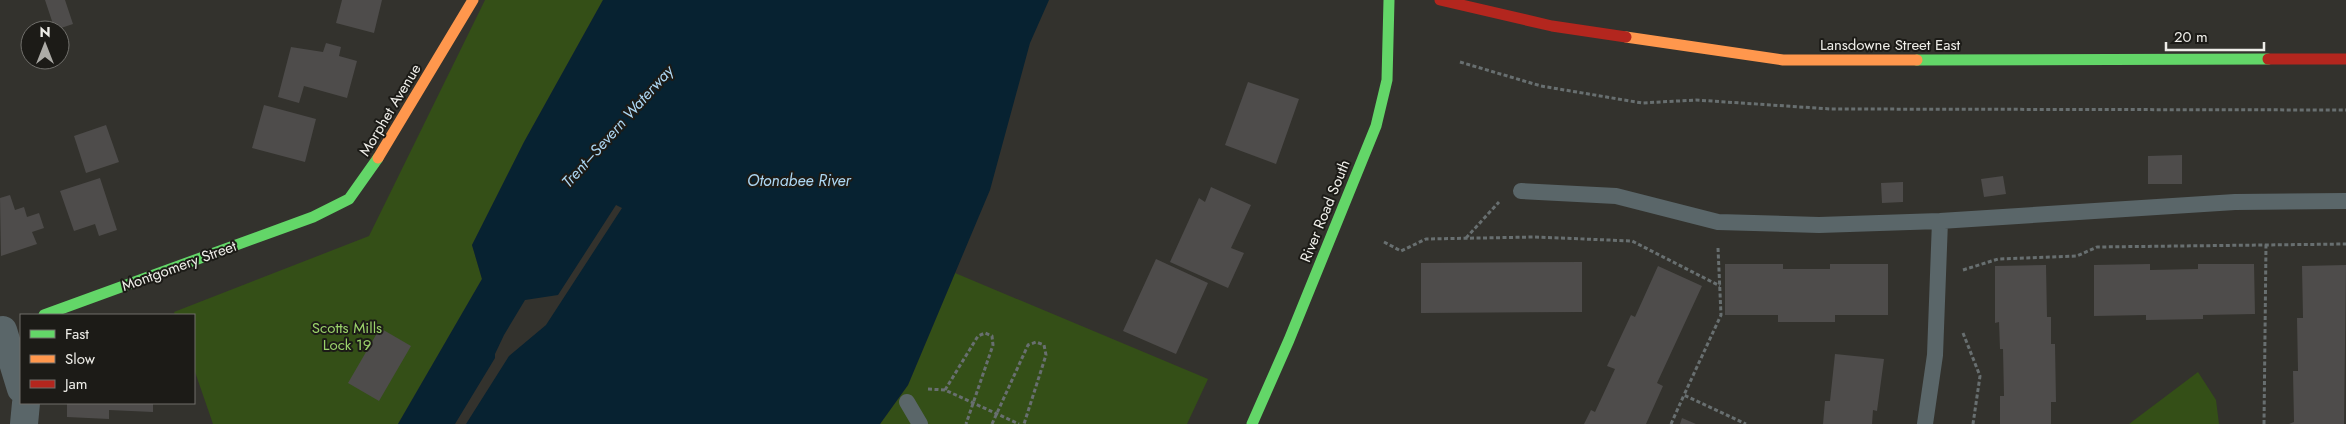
<svg xmlns="http://www.w3.org/2000/svg" width="2346" height="424" viewBox="0 0 2346 424" font-family="Jost,sans-serif">
  <style>
    .green { fill: #344f17 }
    .water { fill: #072231 }
    .building { fill: #4e4c4b }
    .lines { fill: none; stroke-linecap: round; stroke-linejoin: round }
    .path { stroke: #686f70; stroke-width: 3; stroke-dasharray: 4 2.5; stroke-linecap: butt }
    .lane { stroke: #5a6669; stroke-width: 16 }
    .street { stroke: #5a6669; stroke-width: 28 }
    .fast { stroke: #63d668; stroke-width: 11 }
    .slow { stroke: #ff974d; stroke-width: 11 }
    .jam { stroke: #b3261e; stroke-width: 11 }
    .labels { text-anchor: middle; stroke-width: 4; stroke-linejoin: round; paint-order: stroke }
    .street-label { font-size: 15px; fill: #efeee9; stroke: #1c1b17 }
    .park-label { font-size: 15px; fill: #9ad16a; stroke: #1c1b17 }
    .water-label { font-size: 16px; font-style: italic; fill: #acd6f2; stroke: #1c1b17 }
  </style>
  <rect width="100%" height="100%" fill="#33322d"/>
  <path class="green" d="M485,0h118l-79,142 -52,103 10,34 -84,145h-185l-19,-55v-54h-19l-1,-3 195,-76z
    M955,273l253,106 -21,45h-307l28,-39z
    M2198,372l18,28 3,24h-90z"/>
  <path class="water" d="M603,0h446l-19,43 -40,147 -82,195 -28,39h-414l43,-68 37,-31 76,-117 -6,-3 -58,90 -33,5 -21,35 -9,19v4l-40,66h-57l84,-145 -10,-34 52,-103z"/>
  <path class="building" d="M45,0h20l8,24 -18,6z
    M342,0h40l-8,33 -38,-10z
    M326,43l15,4 -2,9 18,5 -10,37 -43,-12 -5,17 -21,-6 13,-50 32,5z
    M1248,82l51,17 -23,65 -51,-19z
    M264,105l52,14 -11,43 -53,-14z
    M106,125l13,37 -33,11 -12,-37z
    M2182,155v29h-34v-28z
    M2003,176l3,18 -22,3 -3,-18z
    M100,178l17,52 -18,6 -4,-12 -21,7 -14,-40z
    M1903,182v20l-21,1 -1,-20z
    M1211,187l40,18 -20,43 13,5 -16,35 -58,-26 29,-64 6,4z
    M10,195l5,15 9,-3 3,10 12,-4 5,15 -12,4 5,12 -36,12 -1,-58z
    M1156,259l52,24 -32,71 -53,-23z
    M1582,262v50l-161,1v-50z
    M1725,264h58v5h47v-5h58v51h-53v7h-57v-7h-53z
    M2150,264v6l48,-1v-5h56l1,50 -52,1v4l-57,1v-5l-52,1v-51z
    M2046,265l1,52h4v27h4l1,58h-5v22h-51v-28h4l-1,-47h-3l-1,-27 -4,1v-57z
    M2346,265l-2,159h-55l5,-2 -1,-51h5l-1,-53h6l-1,-52z
    M1658,266l44,20 -45,97 6,3 -17,38h-62l7,-14 4,2 20,-43 -8,-3 24,-51 4,2z
    M380,328l31,18 -32,55 -31,-18z
    M1835,354l49,5 -7,52 -4,-1 -1,14h-49l2,-23h5z
    M67,403h86v9l-44,-2v9l-42,-2z
    M1682,418l14,6h-16z"/>
  <g class="lines">
    <path class="path" d="M1460,62l81,24 101,17 54,-3 135,9 515,1
      M1466,238l33,-36
      M1384,242l17,9 25,-12 109,-2 97,4 88,45
      M1718,248l3,67 -37,80 62,29
      M1963,270l35,-11 79,-3 20,-9 249,-3
      M1963,333l17,43 -7,48
      M928,389l17,1 74,34
      M945,390l33,-54 7,-3 7,3 1,9 -27,79
      M992,424l36,-79 8,-3 8,3 2,10 -22,69
      M1671,424l13,-29
      M2264,424l2,-180"/>
    <path class="lane" d="M1521,191l95,5 102,26 101,3 121,-4 295,-19 111,-1
      M907,402l13,22
      M1925,424l10,-69 5,-134"/>
    <path class="street" d="M3,330l18,59
      M24,424l2,-21"/>
    <path class="fast" d="M1917,60l351,-1
      M44,315l269,-98 36,-18 29,-41
      M1252,424l37,-84 87,-214 11,-46 2,-80"/>
    <path class="slow" d="M1626,37l157,23h134
      M378,158l95,-158"/>
    <path class="jam" d="M1440,0l112,26 74,11
      M2268,59h78"/>
  </g>
  <g class="labels">
    <g class="street-label">
      <text x="1890" y="50">Lansdowne Street East</text>
      <text transform="translate(390 110) rotate(-59)" y="5">Morphet Avenue</text>
      <text transform="translate(1325 211) rotate(-68)" y="5">River Road South</text>
      <text transform="translate(179 266) rotate(-20)" y="5">Montgomery Street</text>
    </g>
    <g class="park-label">
      <text x="347" y="333">Scotts Mills<tspan x="347" dy="17">Lock 19</tspan></text>
    </g>
    <g class="water-label">
      <text transform="translate(617 126) rotate(-48)" y="6">Trent–Severn Waterway</text>
      <text x="799" y="186">Otonabee River</text>
    </g>
  </g>
  <rect x="20" y="314" width="175" height="90" fill="#1c1b17" stroke="#706f6b"/>
  <rect x="30" y="330" width="25" height="8" fill="#63d668" stroke="#706f6b"/>
  <text x="65" y="339" font-size="15" fill="#efeee9">Fast</text>
  <rect x="30" y="355" width="25" height="8" fill="#ff974d" stroke="#706f6b"/>
  <text x="65" y="364" font-size="15" fill="#efeee9">Slow</text>
  <rect x="30" y="380" width="25" height="8" fill="#b3261e" stroke="#706f6b"/>
  <text x="65" y="389" font-size="15" fill="#efeee9">Jam</text>
  <g transform="translate(45 45)"><circle r="24" fill="#1c1b17" stroke="#706f6b"/>
  <path d="M0-4L9 19L0 12L-9 19Z" fill="#adaca7"/>
  <text y="-8" font-size="14" font-weight="bold" text-anchor="middle" fill="#efeee9">N</text>
  </g>
  <path d="M2166 42v8h98v-8" fill="none" stroke="#efeee9" stroke-width="2.5"/>
  <text x="2174" y="42" font-size="15" fill="#efeee9" stroke="#1c1b17" stroke-width="4" paint-order="stroke">20 m</text>
</svg>
